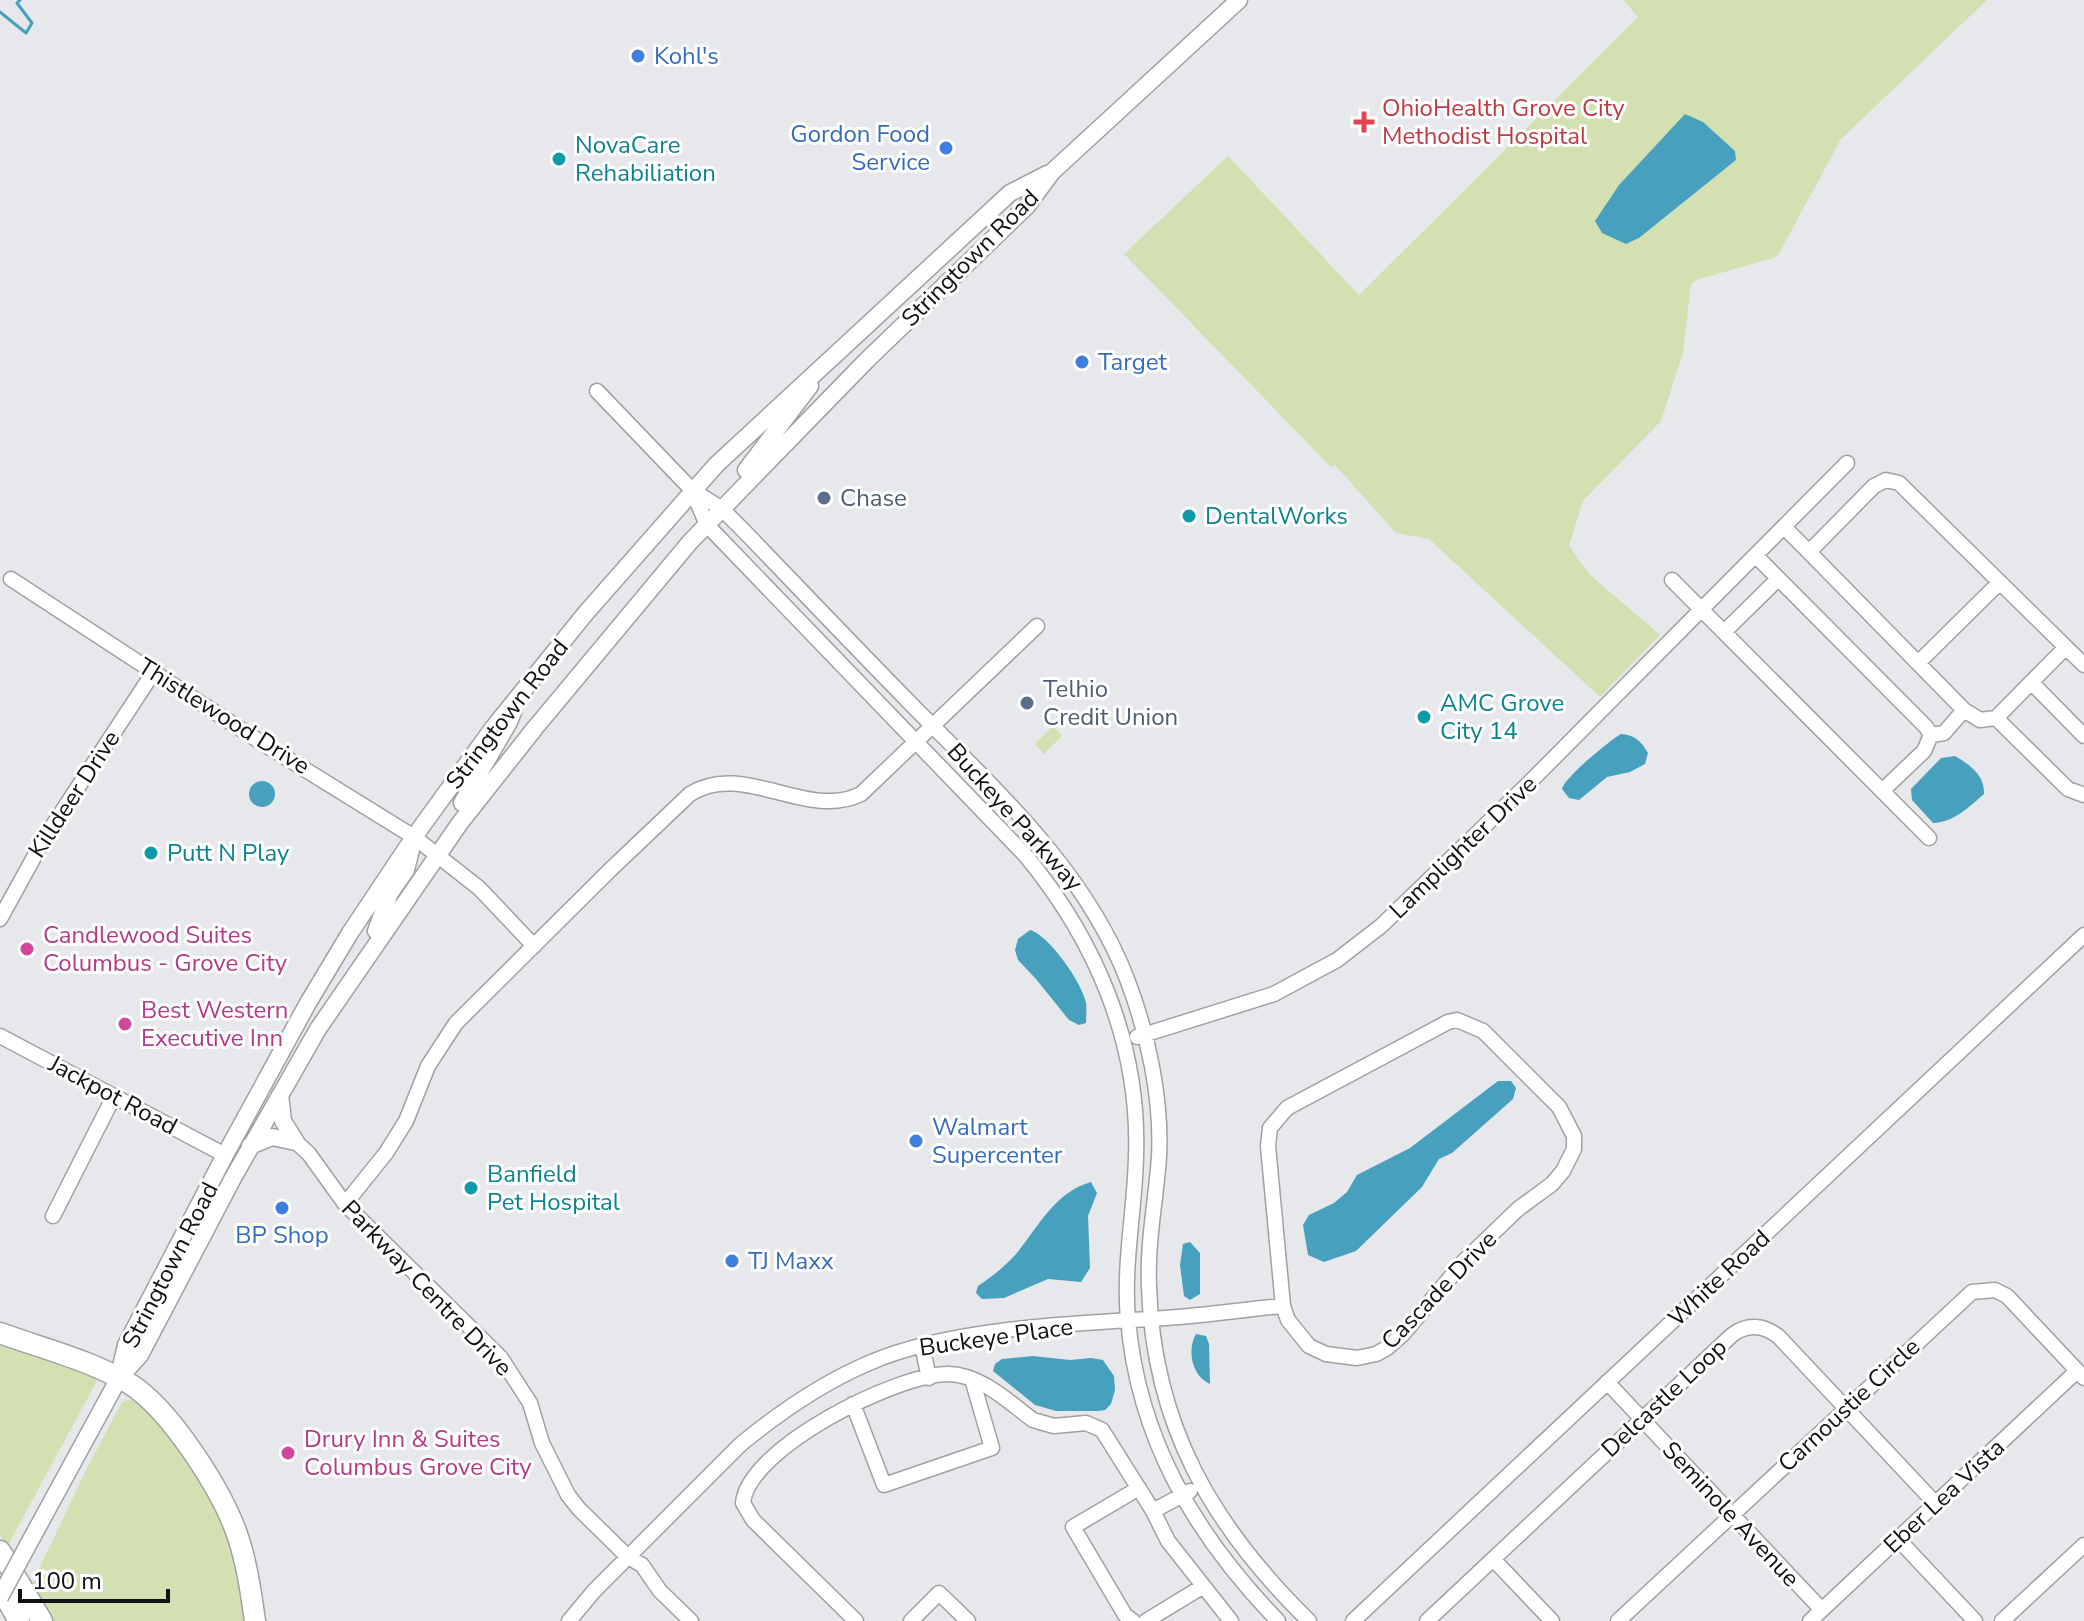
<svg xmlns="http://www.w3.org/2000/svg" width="2084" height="1621" viewBox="0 0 2084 1621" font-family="'Nunito Sans',sans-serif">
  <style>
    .green { fill: #d3e1b2; fill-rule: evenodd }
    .water { fill: #48a0bf }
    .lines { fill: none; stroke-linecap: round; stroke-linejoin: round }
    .stream { stroke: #48a0bf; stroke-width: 3 }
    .minor-casing { stroke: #9fa1a4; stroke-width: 17 }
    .major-casing { stroke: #9fa1a4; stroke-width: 19 }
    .highway-casing { stroke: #9fa1a4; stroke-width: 23 }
    .minor { stroke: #fff; stroke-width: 14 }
    .major { stroke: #fff; stroke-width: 16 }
    .highway { stroke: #fff; stroke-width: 20 }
    .major-bridge-casing { stroke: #9fa1a4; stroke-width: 19; stroke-linecap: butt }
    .major-bridge { stroke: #fff; stroke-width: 16 }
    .shop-dot { fill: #3f7fe0; stroke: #fff; stroke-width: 3 }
    .health-dot { fill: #e0444e; stroke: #fff; stroke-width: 3 }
    .culture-dot { fill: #0f9aa8; stroke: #fff; stroke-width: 3 }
    .service-dot { fill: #5c6f8a; stroke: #fff; stroke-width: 3 }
    .hotel-dot { fill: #d1479c; stroke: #fff; stroke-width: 3 }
    .labels { text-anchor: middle; stroke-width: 6; stroke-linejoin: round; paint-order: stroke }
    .shop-label { font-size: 24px; fill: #366cbe; stroke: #fff; text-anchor: start }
    .health-label { font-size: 24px; fill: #be3a42; stroke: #fff; text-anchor: start }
    .culture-label { font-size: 24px; fill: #0d838f; stroke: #fff; text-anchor: start }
    .street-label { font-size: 24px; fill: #111213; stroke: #fff }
    .service-label { font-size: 24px; fill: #4e5e75; stroke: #fff; text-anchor: start }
    .hotel-label { font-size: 24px; fill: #b23c85; stroke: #fff; text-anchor: start }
  </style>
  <rect width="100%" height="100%" fill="#e6e8eb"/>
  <path class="green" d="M1623,0h364l-146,139 -64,118 -81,23 -5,4 -8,69 -22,68 -78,80 -14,45 21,29 70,60 -60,62 -171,-158 -33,-6 -61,-68 -4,2 -207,-213 104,-98 131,139 279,-278zM1727,145l8,6 1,9 -97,78 -13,6z
    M1053,726l9,10 -18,18 -9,-10z
    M0,1338l93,36 4,7 -90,166 -7,-12z
    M133,1398l48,46 31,49 25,64 8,64h-194l-20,-35 56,-118 35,-66z"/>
  <path class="water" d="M1685,114l18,8 32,29 1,9 -97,78 -13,6 -24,-11 -7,-12 24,-36z
    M1621,734c14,1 20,7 27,19l-3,11 -15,8 -23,5 -28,23 -10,-2 -7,-9c2,-11 47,-48 59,-55z
    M1955,756c15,9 30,19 29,38 -16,14 -30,28 -51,29l-21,-23 -1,-11 30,-31z
    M249 794a13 13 0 1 1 26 0a13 13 0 1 1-26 0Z
    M1030,930c19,5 53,54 56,73 1,6 0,14 0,20l-7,2 -10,-5 -33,-41 -18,-19 -3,-10 3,-11z
    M1498,1081h13l5,7 -3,11 -61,54 -13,6 -17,28 -66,64 -32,11 -16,-7 -5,-30 6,-10 25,-12 13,-11 10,-17 53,-27z
    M1091,1182l6,11 -9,23 2,52 -9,14 -33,-3 -44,19 -22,1 -6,-6 2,-7c14,-9 27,-20 38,-32 23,-28 39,-62 75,-72z
    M1190,1242l10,11v41l-10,6 -6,-4 -4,-31 3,-21z
    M1196,1334l10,2 3,8 1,40c-19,-8 -23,-35 -14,-50z
    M1033,1356l37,4 21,-2 12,2 11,16 1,14 -4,14 -6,6 -7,1h-42l-21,-6 -42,-34 2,-7 7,-5z"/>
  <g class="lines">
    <path class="stream" d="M0,12l26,21 6,-10 -15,-20 3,-3"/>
    <g class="minor-casing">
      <path id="minor" d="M597,391l95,99 30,19 20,20c56,58 111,116 167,173 82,84 175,165 218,277 21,55 35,119 32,178 -3,43 -12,86 -10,129 4,139 63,240 160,335
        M692,490l15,35 319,331c70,85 114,188 110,300 -1,54 -13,108 -8,163 10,121 68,217 150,302
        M1784,527l25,25 65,-66 12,-6 13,3 185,182
        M1809,552l155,158
        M1756,556l170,171 5,8 -7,16 -42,40
        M11,579l248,162 155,96 65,51 55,58
        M1672,580l257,258
        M1724,632l54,-53
        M1918,663l82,-81
        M2031,682l53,54
        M1996,718l70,-71
        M1931,735l13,-2 20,-23 16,10 16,-2 72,71 16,6
        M0,919l44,-80 109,-166
        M1457,1020l26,11 76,76 15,29v13l-11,22 -11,13 -34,25 -53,51 -62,74 -16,14 -11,6 -19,4 -31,-4 -17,-8 -21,-26 -5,-14 -15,-160 2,-18 17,-20 161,-86z
        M0,1036l225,119
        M1137,1037l137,-43 63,-34 44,-34 148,-143 318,-320
        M296,1142l13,12 36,50 156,154 29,45 12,40 26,52 11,14 49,48 14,8 18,26 31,30
        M345,1204l41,-51 20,-32 22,-55 28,-43 154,-153 80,-76c53,-34 117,27 171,0l176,-168
        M53,1216l61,-120
        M922,1345l7,33
        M1607,1382l215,228
        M853,1404l31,81 108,-37 -20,-69
        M1153,1511l37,-20
        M1898,1539l77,82
        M1493,1559l59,62
        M569,1621l25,-30 147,-147c39,-32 81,-61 128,-81 78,-34 195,-39 281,-44 44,-2 89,-9 133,-13
        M856,1621l-103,-101 -10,-17c5,-55 154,-129 205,-129 32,0 61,28 85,46l21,6 32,-3 16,7 51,81 15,30 63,80
        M911,1621l28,-28 29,28
        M1133,1621l-8,-6 -52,-88 66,-39
        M1146,1621l56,-34
        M1353,1621l731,-686
        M1427,1621l305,-286c16,-12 32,-10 47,2l157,167
        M1618,1621l354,-329 23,-2 12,6 77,82
        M1810,1621l267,-250
        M2002,1621l82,-76"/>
    </g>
    <g class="major-casing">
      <path id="major" d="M746,470l64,-84
        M462,803l47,-81 4,-10
        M376,931l14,-38 16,-23 5,-20
        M280,1095l3,26 13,21
        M250,1146l22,-9 24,5
        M119,1375l7,-30 99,-190 83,-152 42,-70 64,-96 79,-109 92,-114 131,-149 294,-272 37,-19
        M28,1545l91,-167 21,-23 93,-177 85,-149 142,-206 75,-95 155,-186 32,-33 145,-149 160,-154 25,-34 187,-172"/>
    </g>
    <g class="highway-casing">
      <path id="highway" d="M0,1333c44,16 90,27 130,51 41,26 93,108 108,153 9,27 13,56 17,84
        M0,1551l42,70
        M0,1588l19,33"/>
    </g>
    <use href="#minor" class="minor"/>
    <use href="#major" class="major"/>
    <use href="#highway" class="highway"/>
    <g class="major-bridge-casing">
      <path id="major-bridge" d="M0,1597l28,-52"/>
    </g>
    <use href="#major-bridge" class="major-bridge"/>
  </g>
  <g class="shop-dot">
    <circle cx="638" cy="56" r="8"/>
    <circle cx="946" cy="148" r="8"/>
    <circle cx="1082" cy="362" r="8"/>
    <circle cx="916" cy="1141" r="8"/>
    <circle cx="282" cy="1208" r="8"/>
    <circle cx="732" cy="1261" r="8"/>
  </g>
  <path class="health-dot" d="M1360 110h8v8h8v8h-8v8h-8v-8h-8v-8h8z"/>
  <g class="culture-dot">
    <circle cx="559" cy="159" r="8"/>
    <circle cx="1189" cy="516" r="8"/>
    <circle cx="1424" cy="717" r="8"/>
    <circle cx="151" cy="853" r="8"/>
    <circle cx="471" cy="1188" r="8"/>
  </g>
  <g class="service-dot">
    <circle cx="824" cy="498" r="8"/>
    <circle cx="1027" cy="703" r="8"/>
  </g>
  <g class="hotel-dot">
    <circle cx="27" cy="949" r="8"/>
    <circle cx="125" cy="1024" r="8"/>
    <circle cx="288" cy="1453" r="8"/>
  </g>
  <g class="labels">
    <g class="shop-label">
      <text x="654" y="64">Kohl's</text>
      <text x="930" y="142" text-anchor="end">Gordon Food<tspan x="930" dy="28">Service</tspan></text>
      <text x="1098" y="370">Target</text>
      <text x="932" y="1135">Walmart<tspan x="932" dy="28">Supercenter</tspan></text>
      <text x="282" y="1243" text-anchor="middle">BP Shop</text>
      <text x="748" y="1269">TJ Maxx</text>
    </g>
    <g class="health-label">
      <text x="1382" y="116">OhioHealth Grove City<tspan x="1382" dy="28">Methodist Hospital</tspan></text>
    </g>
    <g class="culture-label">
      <text x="575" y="153">NovaCare<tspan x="575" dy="28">Rehabiliation</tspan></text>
      <text x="1205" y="524">DentalWorks</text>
      <text x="1440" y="711">AMC Grove<tspan x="1440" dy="28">City 14</tspan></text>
      <text x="167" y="861">Putt N Play</text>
      <text x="487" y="1182">Banfield<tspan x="487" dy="28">Pet Hospital</tspan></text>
    </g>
    <g class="street-label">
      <text transform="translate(970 258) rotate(-45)" y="8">Stringtown Road</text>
      <text transform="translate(507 714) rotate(-52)" y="8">Stringtown Road</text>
      <text transform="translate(224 716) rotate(32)" y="8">Thistlewood Drive</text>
      <text transform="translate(74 794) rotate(-57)" y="8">Killdeer Drive</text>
      <text transform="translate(1015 817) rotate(48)" y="8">Buckeye Parkway</text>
      <text transform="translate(1463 847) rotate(-44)" y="8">Lamplighter Drive</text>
      <text transform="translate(113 1095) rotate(28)" y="8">Jackpot Road</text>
      <text transform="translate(170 1265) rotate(-63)" y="8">Stringtown Road</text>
      <text transform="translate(1719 1278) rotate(-43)" y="8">White Road</text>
      <text transform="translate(427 1288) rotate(46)" y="8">Parkway Centre Drive</text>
      <text transform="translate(1439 1290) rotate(-46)" y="8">Cascade Drive</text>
      <text transform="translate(996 1337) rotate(-8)" y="8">Buckeye Place</text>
      <text transform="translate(1664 1398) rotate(-43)" y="8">Delcastle Loop</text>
      <text transform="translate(1849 1405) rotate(-43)" y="8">Carnoustie Circle</text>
      <text transform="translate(1944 1496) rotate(-43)" y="8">Eber Lea Vista</text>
      <text transform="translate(1731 1514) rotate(47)" y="8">Seminole Avenue</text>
    </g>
    <g class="service-label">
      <text x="840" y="506">Chase</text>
      <text x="1043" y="697">Telhio<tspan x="1043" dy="28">Credit Union</tspan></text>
    </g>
    <g class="hotel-label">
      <text x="43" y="943">Candlewood Suites<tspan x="43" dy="28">Columbus - Grove City</tspan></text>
      <text x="141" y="1018">Best Western<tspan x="141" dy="28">Executive Inn</tspan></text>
      <text x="304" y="1447">Drury Inn &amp; Suites<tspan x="304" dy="28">Columbus Grove City</tspan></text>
    </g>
  </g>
  <path d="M20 1589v12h148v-12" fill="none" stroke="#111213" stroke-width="4"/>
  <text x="32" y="1589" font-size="24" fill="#111213" stroke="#ffffff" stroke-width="6" paint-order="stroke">100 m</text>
</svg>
